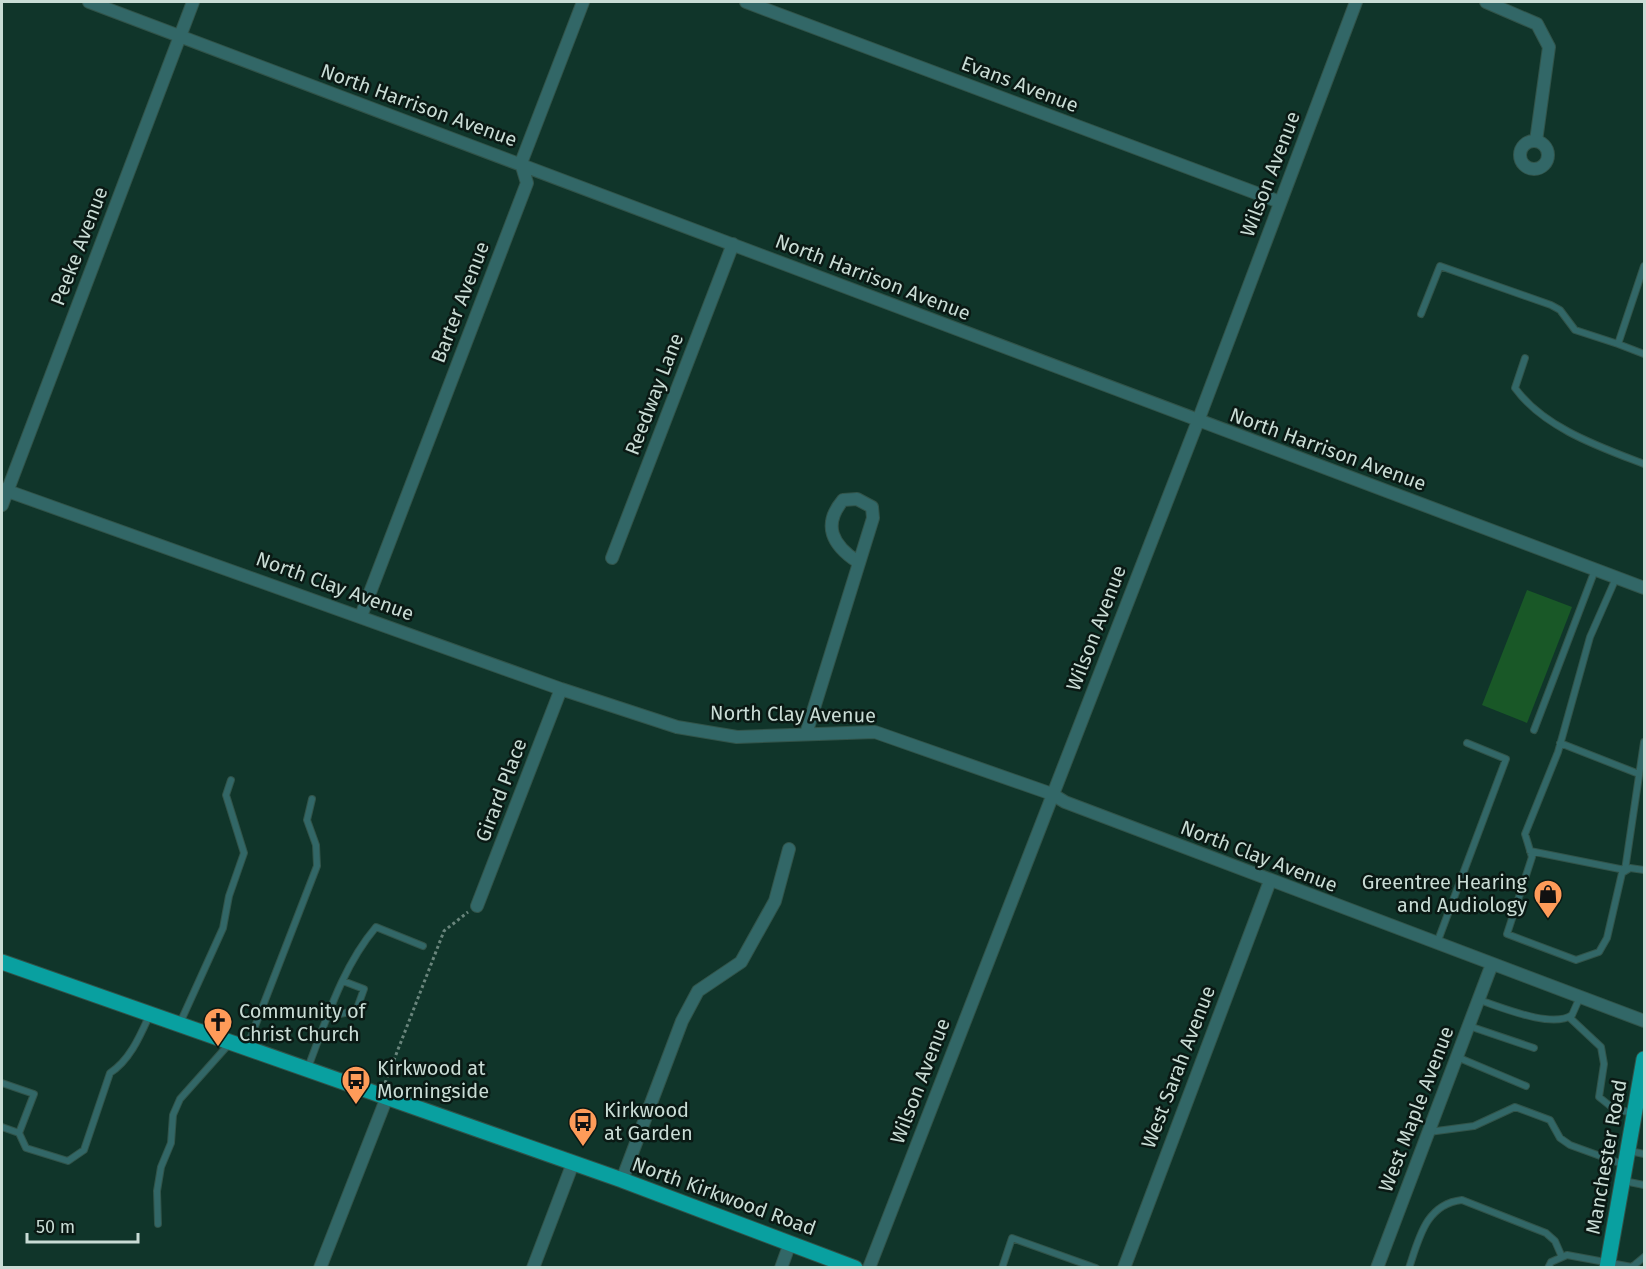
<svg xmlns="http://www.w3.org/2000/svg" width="1646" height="1269" viewBox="0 0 1646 1269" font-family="'Fira Sans',sans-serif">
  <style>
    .building { fill: #195827 }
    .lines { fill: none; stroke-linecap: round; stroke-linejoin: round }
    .lane-casing { stroke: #315349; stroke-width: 8 }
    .street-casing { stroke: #315349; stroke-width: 14 }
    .primary-casing { stroke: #315349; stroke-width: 17 }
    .path { stroke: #6a867d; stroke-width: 3; stroke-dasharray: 3 3; stroke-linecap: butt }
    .lane { stroke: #326767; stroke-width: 6 }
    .street { stroke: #326767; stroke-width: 12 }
    .primary { stroke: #09a0a0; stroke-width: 15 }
    .labels { text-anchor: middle; stroke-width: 5; stroke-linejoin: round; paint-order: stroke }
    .street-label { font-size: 20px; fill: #c9dcd5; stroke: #0a1914 }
    .poi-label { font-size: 20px; fill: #c9dcd5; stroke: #0a1914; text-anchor: start }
  </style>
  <rect width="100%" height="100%" fill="#10352a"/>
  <path class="building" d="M1527,590l45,17 -45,116 -45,-18z"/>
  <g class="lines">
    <g class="lane-casing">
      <path id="lane" d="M1644,266l-26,78 26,10
        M1421,314l19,-48 111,39 9,5 15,20 43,14
        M1525,358l-10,30c29,40 85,59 129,76
        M1616,578l-26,59 -32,115 -33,82 7,23 -25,77 69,26 23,-8 8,-14 15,-65 8,-5 14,2
        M1534,730l61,-160
        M1560,743l79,31
        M1530,851l95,19 19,-128
        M1437,943l69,-184 -39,-16
        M1479,1000c22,7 73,29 93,15l8,-18
        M329,1016l27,-5 8,-22 -21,-8
        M1569,1017l32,30 3,17 -5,33 15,12 20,4
        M180,1023l43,-95 6,-32 15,-43 -18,-58 5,-15
        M1469,1026l65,22
        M247,1047l70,-181 -1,-21 -9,-25 5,-21
        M1457,1057l69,29
        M307,1070c19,-49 35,-103 69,-143l47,19
        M2,1083l32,11 -15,39 -17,-6
        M1429,1132l45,-6 41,-19 35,13 10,18 10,7 55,20
        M19,1133l7,15 42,13 16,-11 26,-77c20,-13 30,-37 40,-59
        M1630,1151l14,3
        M1624,1181l20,4
        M158,1224l-1,-33 4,-24 10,-24 2,-28 7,-16 50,-56
        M1002,1268l10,-30 84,30
        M1409,1268c10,-30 17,-64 53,-68l84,33 9,8 7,16
        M1548,1268l3,-6 16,-7 65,12 12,-10"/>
    </g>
    <g class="street-casing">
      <path id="street" d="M89,2l1555,586
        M746,2l534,200
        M1486,2l51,22 12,23 -13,94
        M1520 155a14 14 0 1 1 28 0a14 14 0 1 1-28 0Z
        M2,489l559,200 116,38 60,10 138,-5 177,62 13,8 579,219
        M2,505l191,-503
        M612,558l121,-314
        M361,616l166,-433 -6,-20 62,-161
        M806,734l67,-216 -1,-11 -15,-8 -14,1c-21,25 -11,45 15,62
        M477,906l84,-217
        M622,1180l60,-159 16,-30 43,-29 34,-61 14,-52
        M320,1268l67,-171
        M533,1268l40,-105
        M781,1268l9,-25
        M869,1268l329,-847 158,-419
        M1124,1268l146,-387
        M1377,1268l115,-304"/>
    </g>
    <g class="primary-casing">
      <path id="primary" d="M2,962l620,218 233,88
        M1607,1268l37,-209"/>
    </g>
    <path class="path" d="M385,1083l59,-152 24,-19"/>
    <use href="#lane" class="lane"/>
    <use href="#street" class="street"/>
    <use href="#primary" class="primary"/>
  </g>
  <defs>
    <g id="shop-pin" transform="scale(1.5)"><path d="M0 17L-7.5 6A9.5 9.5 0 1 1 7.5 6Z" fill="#fe9b59" stroke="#0a1914"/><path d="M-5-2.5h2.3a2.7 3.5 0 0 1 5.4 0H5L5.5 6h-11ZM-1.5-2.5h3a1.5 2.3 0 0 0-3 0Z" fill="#111"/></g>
    <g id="church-pin" transform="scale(1.5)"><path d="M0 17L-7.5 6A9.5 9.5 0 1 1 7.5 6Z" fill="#fe9b59" stroke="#0a1914"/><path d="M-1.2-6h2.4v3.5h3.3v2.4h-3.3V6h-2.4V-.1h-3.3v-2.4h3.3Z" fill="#111"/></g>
    <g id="bus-pin" transform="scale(1.5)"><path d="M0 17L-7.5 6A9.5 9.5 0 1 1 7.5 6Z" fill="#fe9b59" stroke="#0a1914"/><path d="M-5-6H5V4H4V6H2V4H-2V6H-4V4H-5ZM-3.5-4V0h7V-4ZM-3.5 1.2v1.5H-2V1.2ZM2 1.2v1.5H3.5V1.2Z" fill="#111"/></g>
  </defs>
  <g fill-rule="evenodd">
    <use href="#shop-pin" x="1548" y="894"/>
    <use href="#church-pin" x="218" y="1022"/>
    <use href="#bus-pin" x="356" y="1080"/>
    <use href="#bus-pin" x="583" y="1122"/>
  </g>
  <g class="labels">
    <g class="street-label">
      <text transform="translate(1020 84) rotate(21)" y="7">Evans Avenue</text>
      <text transform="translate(419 105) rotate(20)" y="7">North Harrison Avenue</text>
      <text transform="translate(1270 174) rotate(-69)" y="7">Wilson Avenue</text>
      <text transform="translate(79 246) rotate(-69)" y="7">Peeke Avenue</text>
      <text transform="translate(873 277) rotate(21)" y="7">North Harrison Avenue</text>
      <text transform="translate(460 302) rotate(-69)" y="7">Barter Avenue</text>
      <text transform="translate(654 394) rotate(-69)" y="7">Reedway Lane</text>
      <text transform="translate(1328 449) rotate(20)" y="7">North Harrison Avenue</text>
      <text transform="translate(335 586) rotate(20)" y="7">North Clay Avenue</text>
      <text transform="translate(1096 628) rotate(-69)" y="7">Wilson Avenue</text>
      <text transform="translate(793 714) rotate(1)" y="7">North Clay Avenue</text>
      <text transform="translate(501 790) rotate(-69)" y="7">Girard Place</text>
      <text transform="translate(1259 856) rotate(21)" y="7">North Clay Avenue</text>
      <text transform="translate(1178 1067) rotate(-69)" y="7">West Sarah Avenue</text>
      <text transform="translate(920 1081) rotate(-69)" y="7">Wilson Avenue</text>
      <text transform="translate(1416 1109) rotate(-69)" y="7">West Maple Avenue</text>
      <text transform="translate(1606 1157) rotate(-80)" y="7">Manchester Road</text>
      <text transform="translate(724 1196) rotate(20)" y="7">North Kirkwood Road</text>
    </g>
    <g class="poi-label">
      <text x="1527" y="889" text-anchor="end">Greentree Hearing<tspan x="1527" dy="23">and Audiology</tspan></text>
      <text x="239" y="1018">Community of<tspan x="239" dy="23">Christ Church</tspan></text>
      <text x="377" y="1075">Kirkwood at<tspan x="377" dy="23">Morningside</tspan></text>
      <text x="604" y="1117">Kirkwood<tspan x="604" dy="23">at Garden</tspan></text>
    </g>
  </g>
  <rect width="1646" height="1269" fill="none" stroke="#c9dcd5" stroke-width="6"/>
  <path d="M27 1233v9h111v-9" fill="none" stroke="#c9dcd5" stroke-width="3"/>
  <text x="36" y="1233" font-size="18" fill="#c9dcd5" stroke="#0a1914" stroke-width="4.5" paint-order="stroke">50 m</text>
</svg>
